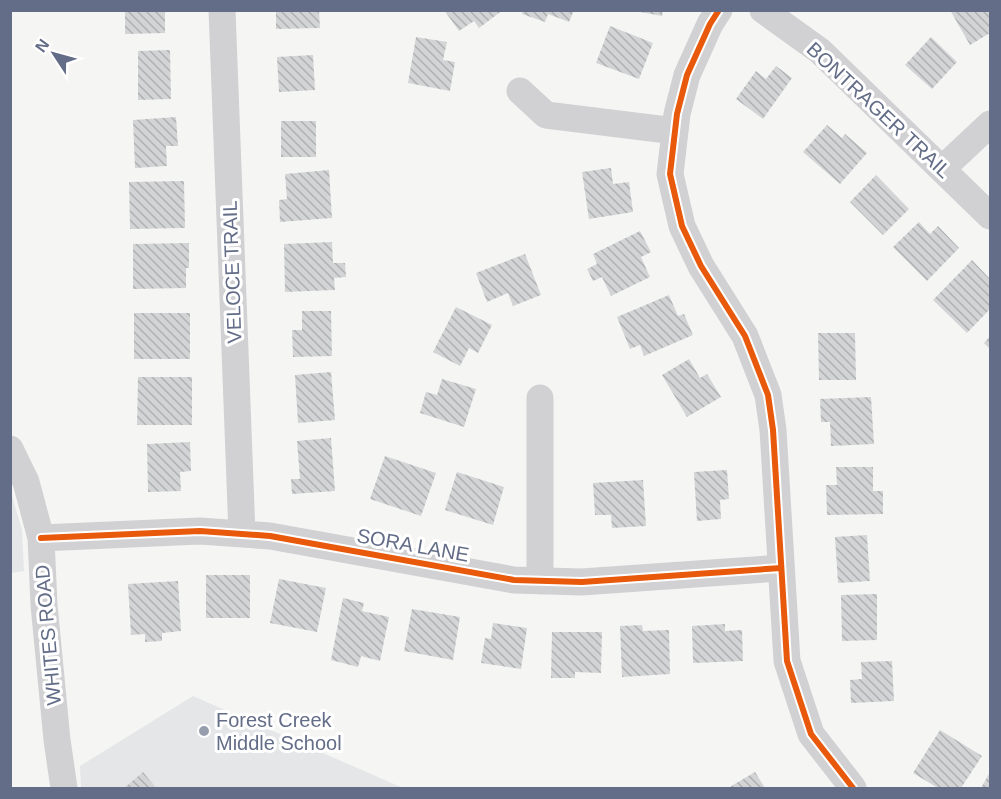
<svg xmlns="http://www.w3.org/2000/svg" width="1001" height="799" viewBox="0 0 1001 799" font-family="Helvetica,sans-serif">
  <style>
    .built { fill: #e5e6e7 }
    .building { fill: url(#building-back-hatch) }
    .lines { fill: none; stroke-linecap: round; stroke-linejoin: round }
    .minor { stroke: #d1d1d3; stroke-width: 27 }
    .cycleway-casing { stroke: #fff; stroke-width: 10 }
    .cycleway { stroke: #e8590c; stroke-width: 6 }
    .poi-dot { fill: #969dad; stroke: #fff; stroke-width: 2 }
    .labels { text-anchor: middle; stroke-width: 6; stroke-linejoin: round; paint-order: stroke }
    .street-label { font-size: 20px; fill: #636d87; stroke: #fff }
    .poi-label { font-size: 20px; fill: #636d87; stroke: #fff; text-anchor: start }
  </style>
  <defs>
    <pattern id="building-back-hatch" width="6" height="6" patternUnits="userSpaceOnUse" patternTransform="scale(1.5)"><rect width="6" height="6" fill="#d3d4d5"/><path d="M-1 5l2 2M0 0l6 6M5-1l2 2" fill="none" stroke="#afb0b2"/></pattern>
  </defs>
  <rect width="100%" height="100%" fill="#f5f6f4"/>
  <path class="built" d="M11,492l11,38 2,41 -13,2z
    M193,696l210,92h-322l-1,-22z"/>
  <path class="building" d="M125,10h40v23l-40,1z
    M276,10h43l1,18 -44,1z
    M444,10h59l-24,18 -5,-7 -15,10z
    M523,10h51l-5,12 -21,-8 -3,8 -23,-8z
    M629,10h34l-1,6z
    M950,10h40v23l-20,12z
    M610,26l43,17 -14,36 -43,-16z
    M416,37l31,5 -4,18 12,2 -5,29 -42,-8z
    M931,37l26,25 -25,27 -27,-24z
    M170,50l1,49 -33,1v-49z
    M313,55l2,35 -36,2 -2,-35z
    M776,66l16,12 -29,41 -27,-20 20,-28 10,8z
    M176,117l2,29h-12l1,20 -32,2 -2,-48z
    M281,121h35v36h-35z
    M827,125l15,13 3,-4 22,19 -27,31 -37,-32z
    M611,168l2,16 16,-2 4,30 -44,7 -7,-47z
    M329,170l3,48 -52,4 -1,-22 8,-1 -2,-25z
    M876,175l33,34 -26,26 -33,-33z
    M184,181l1,47 -55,1 -1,-47z
    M919,222l11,12 8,-8 21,22 -32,33 -34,-34z
    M640,231l11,21 -10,5 9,20 -39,19 -9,-19 -9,4 -6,-12 10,-5 -4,-10z
    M332,242l1,21h12l1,14 -12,1 1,12 -50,2 -1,-48z
    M189,243v25h-3v20l-53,1v-45z
    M525,254l16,41 -28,11 -5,-13 -21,9 -11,-29z
    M972,260l18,19v30l-23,24 -34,-33z
    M669,295l9,21 6,-2 9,21 -49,21 -4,-11 -10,4 -13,-32z
    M456,307l36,18 -14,28 -9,-5 -9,18 -27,-14z
    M302,311h29l1,45 -39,1 -1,-27h10z
    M134,313h56v46h-56z
    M818,333h37l1,47h-37z
    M990,336v13l-6,-6z
    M689,359l11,19 7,-4 14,23 -34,20 -25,-42z
    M331,372l4,48 -37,3 -3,-48z
    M138,377h54v48h-55z
    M442,379l34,10 -12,38 -44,-14 6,-21 11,3z
    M871,397l3,47 -43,2 -1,-24h-9l-1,-23z
    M331,438l4,53 -43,3 -1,-15h9l-3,-38z
    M190,442l1,29 -11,1 1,19 -33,1 -1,-48z
    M385,456l51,17 -15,43 -51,-17z
    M836,467h37v24h10v23l-56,1 -1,-30h11z
    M727,470l2,29 -9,1 1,19 -24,2 -3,-49z
    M457,472l47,15 -11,38 -48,-15z
    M643,480l3,46 -34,2 -1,-13h-16l-2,-32z
    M867,535l3,46 -32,2 -3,-46z
    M206,575h44v43h-44z
    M279,579l47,9 -9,44 -47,-9z
    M178,581l3,50 -19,2v8l-17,1v-8l-14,1 -3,-51z
    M877,594v46l-35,1 -1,-46z
    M343,598l21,5 -2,8 27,6 -9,44 -19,-5 -3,11 -27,-7z
    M412,609l48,8 -7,43 -49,-9z
    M493,623l34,5 -6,41 -40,-6 4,-25 6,1z
    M725,624v7l17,-1 1,31 -50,2 -1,-37z
    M642,625l1,6 26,-1 1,44 -48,3 -2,-51z
    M552,632h50l-1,41 -26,-1v6h-24z
    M892,661l2,40 -43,2 -1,-23 12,-1 -1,-17z
    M940,730l42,26 -21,32h-23l-25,-15z
    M143,772l13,16h-32z
    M755,772l10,16h-37z
    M990,772v16h-9z"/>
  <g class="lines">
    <path class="minor" d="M222,10l20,524
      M719,10l-9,14 -23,51 -10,39 -7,60 12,52 19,40 44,70 23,59 5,35 14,231 24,73 42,54
      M763,10l57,41 170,165
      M520,91l26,24 129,16
      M942,169l48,-45
      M540,398v183
      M10,449l16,33 15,56 3,67 13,135 7,48
      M41,538l159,-7 70,5 244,44 68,2 199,-14"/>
    <g class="cycleway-casing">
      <path id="cycleway" d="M719,10l-9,14 -23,51 -10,39 -7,60 12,52 19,40 44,70 23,59 5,35 14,231 24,73 42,54
        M41,538l159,-7 70,5 244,44 68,2 199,-14"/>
    </g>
    <use href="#cycleway" class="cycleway"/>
  </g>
  <circle class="poi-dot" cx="204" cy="731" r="6"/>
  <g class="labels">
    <g class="street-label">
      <text transform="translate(879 110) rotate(43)" y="7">BONTRAGER TRAIL</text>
      <text transform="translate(232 272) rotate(-92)" y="7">VELOCE TRAIL</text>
      <text transform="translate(413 545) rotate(10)" y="7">SORA LANE</text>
      <text transform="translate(48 635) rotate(-95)" y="7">WHITES ROAD</text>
    </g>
    <g class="poi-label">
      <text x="216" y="727">Forest Creek<tspan x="216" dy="23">Middle School</tspan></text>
    </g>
  </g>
  <rect width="1001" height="799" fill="none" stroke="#636d87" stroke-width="24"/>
  <g transform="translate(54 54) rotate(306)" stroke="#ffffff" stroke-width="4.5" paint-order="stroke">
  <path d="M0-4.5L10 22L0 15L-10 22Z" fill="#636d87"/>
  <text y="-9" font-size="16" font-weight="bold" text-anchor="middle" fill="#636d87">N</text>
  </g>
</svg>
